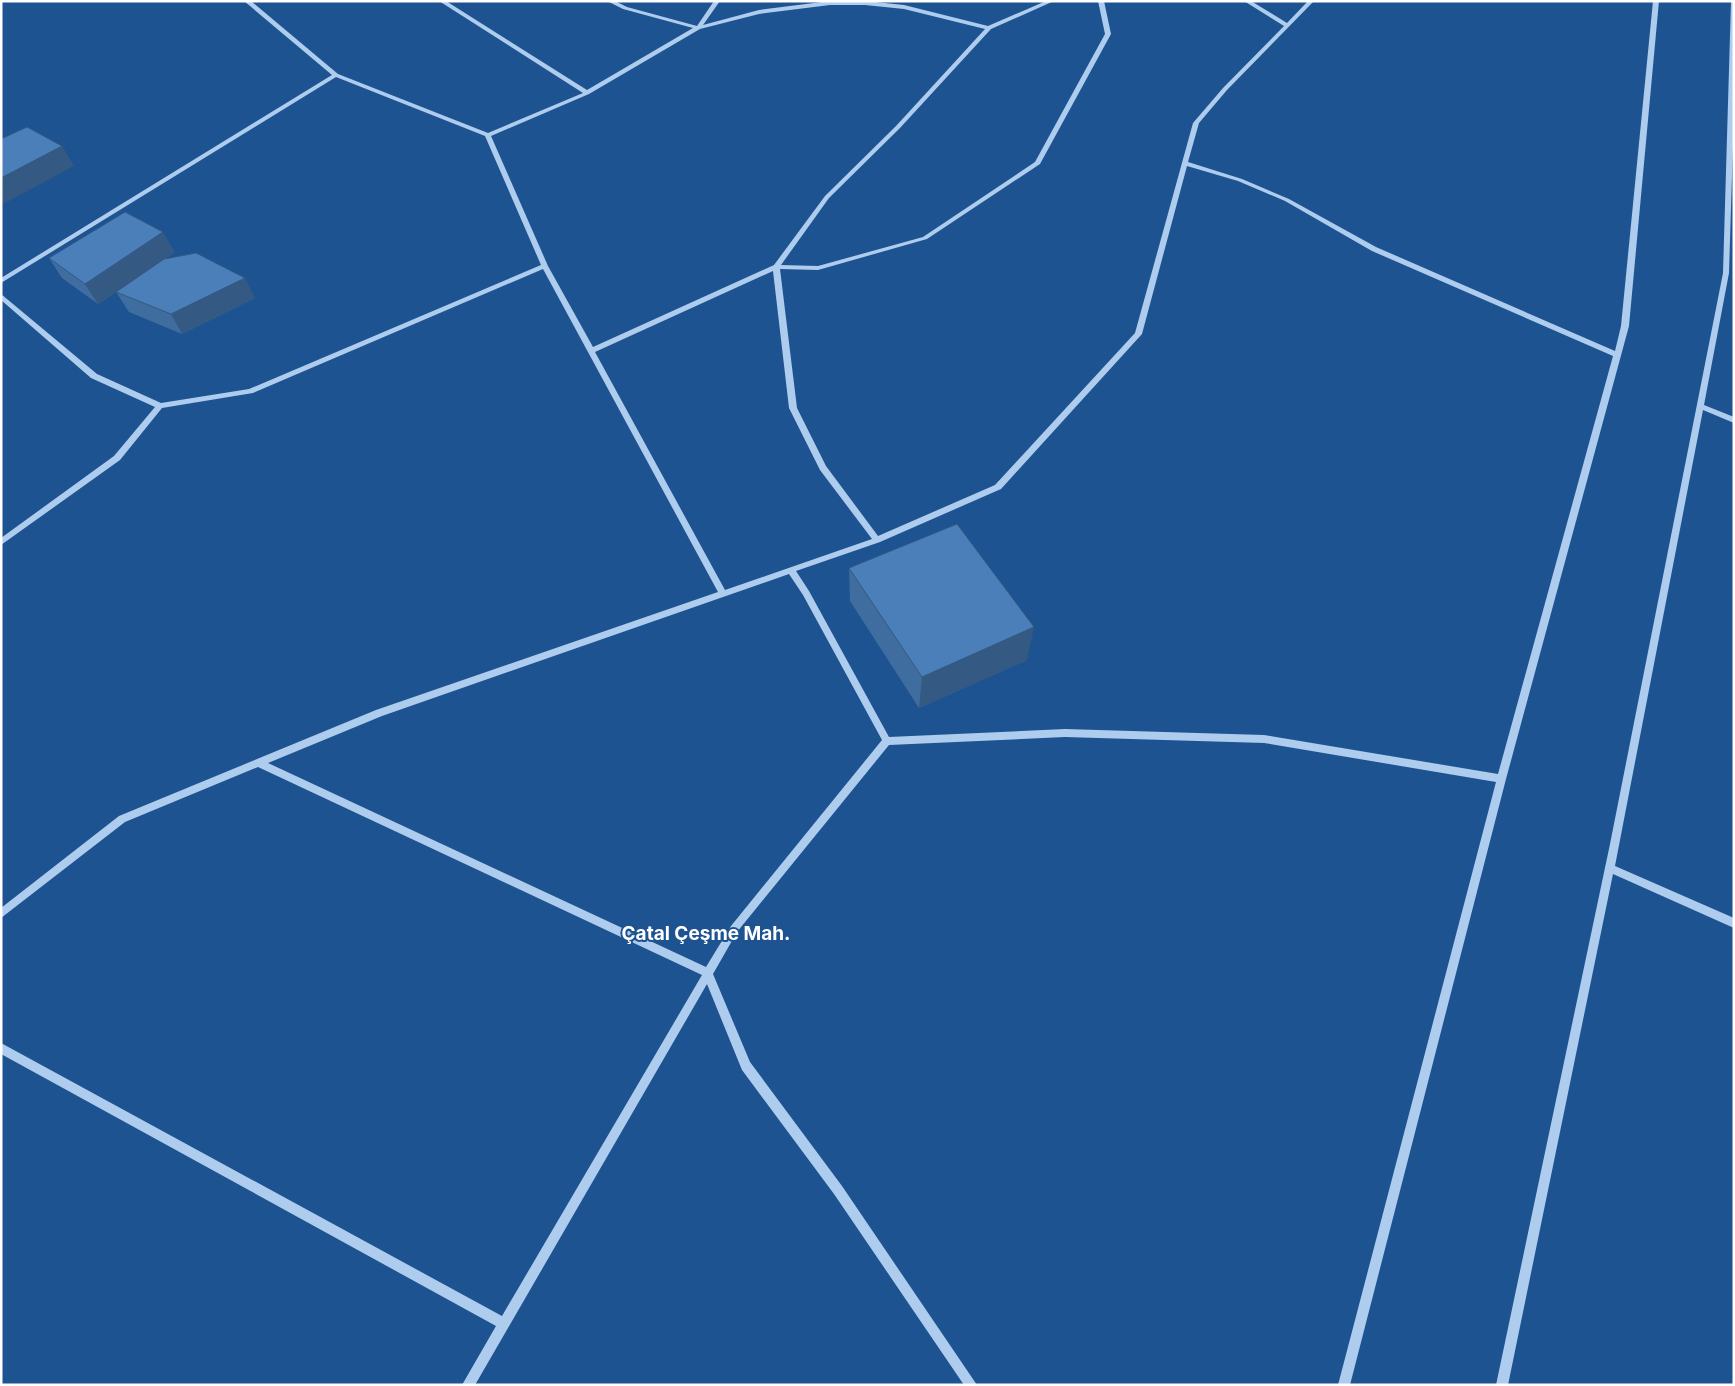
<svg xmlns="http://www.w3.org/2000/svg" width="1735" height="1386" viewBox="0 0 1735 1386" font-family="Inter,sans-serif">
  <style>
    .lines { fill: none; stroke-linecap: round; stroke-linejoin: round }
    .minor { fill: #aecced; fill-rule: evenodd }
    .wall { fill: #406d9f }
    .shaded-wall { fill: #345982 }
    .building { fill: #4b7fb9; stroke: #345982 }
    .labels { text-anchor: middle; stroke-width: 4; stroke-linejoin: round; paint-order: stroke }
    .district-label { font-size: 19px; font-weight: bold; fill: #fff; stroke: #1e5391 }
  </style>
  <rect width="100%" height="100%" fill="#1e5391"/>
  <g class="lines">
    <path class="minor" d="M244,1h7l87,73 150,59 95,-40 -144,-92h7l141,89 106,-62 -70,-19 -16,-8h8l12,6 70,19 17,-25h6l-17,24 56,-15 71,-9h35l39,4 84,21 58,-25h8l-63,28 -91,99 -71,70 -48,67 37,1 105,-29 112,-75 70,-128 -7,-33h6l7,33 -71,130 -113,75 -109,31 -38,-1 17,139 29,58 52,70 117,-51 140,-152 58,-210 30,-35 61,-62 -40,-25h7l36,22 21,-22h6l-87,89 -28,33 -11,39 54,17 47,20 87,48 239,104 6,-25 32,-325h6l-30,325 -123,453 -156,606h-12l158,-603 -232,-39 -199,-6 -176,8 -152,187 -24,42 37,88 92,124 135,199h-13l-130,-191 -92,-124 -35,-86 -232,401h-13l34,-59 -495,-272v-11l501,273 200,-341 -444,-208 -133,55 -124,96v-10l118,-92 257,-106 342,-118 -175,-323 -290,124 -91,15 -42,52 -119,85v-7l113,-82 41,-49 -64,-29 -90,-78v-6l96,80 64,29 88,-14 292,-124 -56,-129 -149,-59 -335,206v-5l331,-203zM830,5h35l39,4 81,20 -89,97 -71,70 -51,69 -181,82 -45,-81 -57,-130 98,-42 111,-65 59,-15zM1187,166l51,15 47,20 87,50 241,105 -115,418 -234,-39 -199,-6 -176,8 -80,-146 -13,-20 84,-29 121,-53 141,-155zM773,271l16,137 31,62 52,69 -147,51 -130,-238zM789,574l14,21 79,145 -151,186 -25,41 -438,-204 114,-47z
      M1731,1h3v111l-5,161 -25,132 30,12v6l-31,-13 -88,456 119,52v10l-121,-54 -105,511h-12l114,-541 113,-571z"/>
  </g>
  <path class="wall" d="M175,252l-77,52 -36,-26 -13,-20z
    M116,292l139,6 -73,36 -53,-22z
    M849,568l178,92 -108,48 -69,-107z"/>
  <path class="shaded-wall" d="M62,146l12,20 -65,35 -8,3v-26z
    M163,232l12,20 -77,52 -13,-20z
    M245,278l10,20 -73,36 -11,-20z
    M1034,627l-7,33 -108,48 3,-31z"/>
  <path class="building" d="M27,127l35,19 -61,32v-39z
    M125,212l38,20 -78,52 -36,-26z
    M196,253l49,25 -74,36 -55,-22 48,-33z
    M957,524l77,103 -112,50 -73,-109z"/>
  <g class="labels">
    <g class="district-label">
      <text x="706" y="940">Çatal Çeşme Mah.</text>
    </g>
  </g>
  <rect width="1735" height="1386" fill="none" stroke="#ffffff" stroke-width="5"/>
</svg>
